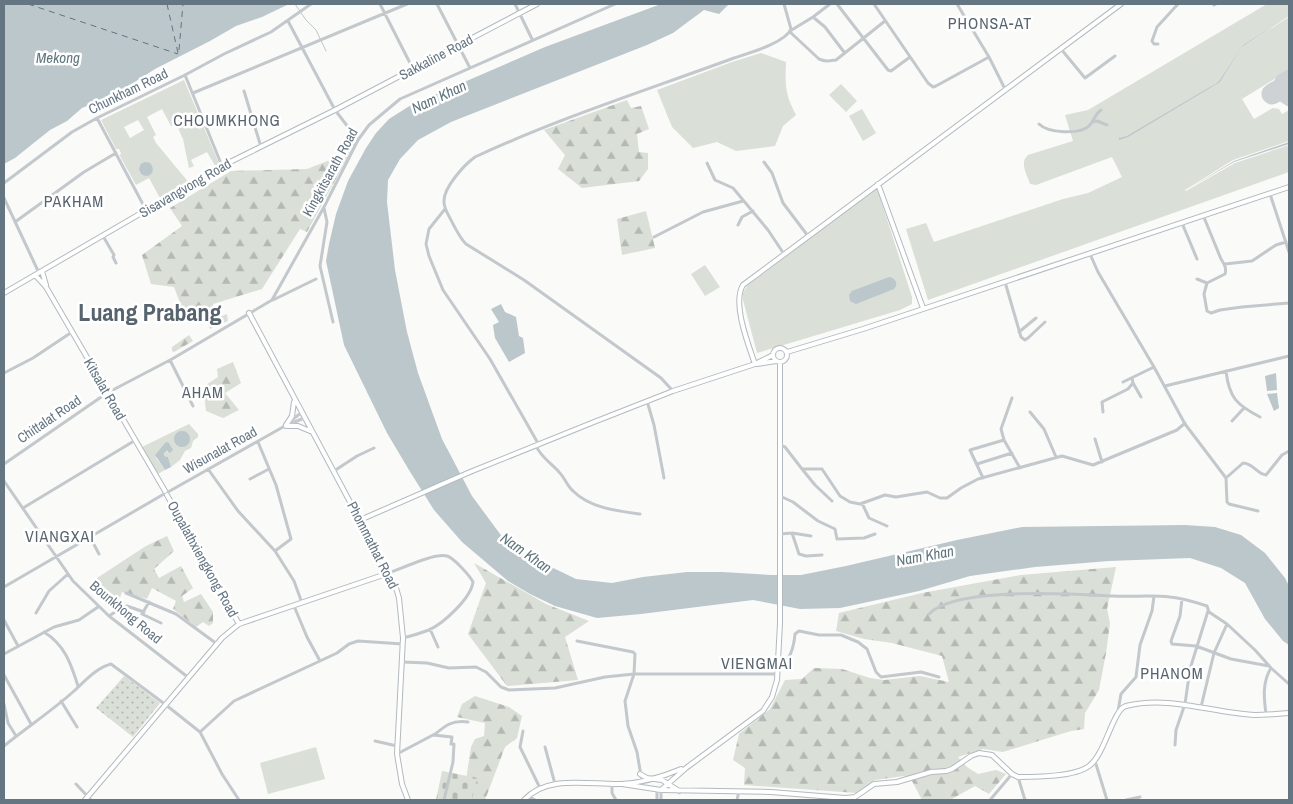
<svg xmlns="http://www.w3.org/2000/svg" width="1293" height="804" viewBox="0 0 1293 804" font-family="'Archivo Narrow',sans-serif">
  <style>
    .green { fill: #dadfd7; fill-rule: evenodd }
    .forest { fill: url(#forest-firs) }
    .cemetery { fill: url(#cemetery-stones) }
    .garden { fill: url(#garden-dots) }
    .water { fill: #bbc7cb }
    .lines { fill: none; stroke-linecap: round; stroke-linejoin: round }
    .stream { stroke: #bbc7cb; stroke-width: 1 }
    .ferry { stroke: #60757c; stroke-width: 1; stroke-dasharray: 6 5; stroke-linecap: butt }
    .taxiway { stroke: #ced2d4; stroke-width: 9 }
    .runway { stroke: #ced2d4; stroke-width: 21 }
    .secondary-casing { stroke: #b3babf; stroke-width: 6 }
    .street { stroke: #c3c8cc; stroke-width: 3 }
    .secondary { stroke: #fff; stroke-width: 4 }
    .labels { text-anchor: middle; stroke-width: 5; stroke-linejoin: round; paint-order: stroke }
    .street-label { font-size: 14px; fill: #657683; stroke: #fff }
    .water-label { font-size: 15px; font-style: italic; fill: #60757c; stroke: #fff }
    .quarter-label { font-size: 16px; letter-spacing: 1px; fill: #57646e; stroke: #fff }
    .town-label { font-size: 24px; font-weight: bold; fill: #57646e; stroke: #fff }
  </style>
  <defs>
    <pattern id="forest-firs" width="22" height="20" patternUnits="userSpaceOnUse" patternTransform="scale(1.25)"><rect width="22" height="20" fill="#dadfd7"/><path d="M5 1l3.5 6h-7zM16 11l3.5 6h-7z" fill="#b4b9b4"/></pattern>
    <pattern id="cemetery-stones" width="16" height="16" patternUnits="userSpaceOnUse" patternTransform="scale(1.25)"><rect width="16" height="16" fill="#dadfd7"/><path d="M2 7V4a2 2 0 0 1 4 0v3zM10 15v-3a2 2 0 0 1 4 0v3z" fill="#b4b9b4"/></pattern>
    <pattern id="garden-dots" width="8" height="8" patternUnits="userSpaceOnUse" patternTransform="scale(1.25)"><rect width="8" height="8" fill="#dadfd7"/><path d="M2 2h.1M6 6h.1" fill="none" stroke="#b4b9b4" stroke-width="1.8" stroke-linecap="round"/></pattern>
  </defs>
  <rect width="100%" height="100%" fill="#fafaf8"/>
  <path class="green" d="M1267,4h22v12l-46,29 -24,36 -10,7 11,-6 22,-35 47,-30v53l-47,29 12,20 19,-11 6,1 3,5 7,-4v31l-56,19 -48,30 1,1 49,-28 54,-18v27l-361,128 -22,-71 20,-6 8,19 129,-43 25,-6 34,-16 -10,-20 -76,28 -6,-1c-3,-10 -11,-21 -2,-29l45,-14 -8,-26 23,-5z
    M761,53l25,9c-1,24 -1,32 10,53l-13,11 -8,20 -39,5 -19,-9 -24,6 -21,-21 -15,-37 75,-28z
    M184,80l36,86 -3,3 -10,-17 -16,8 3,6 -5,2 -6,-29 -7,-15 -5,2 -9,-17 -15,8 9,18 -3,2 3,6 34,41 -29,16 -12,-22 -13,7 -16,-29 1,-3 -2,-4h-3l-15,-29zM138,120l6,10 -14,8 -6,-11zM146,162l6,3 1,5 -6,6 -5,-1 -3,-3v-5z
    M841,84l16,17 -11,11 -17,-17z
    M862,109l14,24 -13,8 -14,-25z
    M877,188l35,109v7l-12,6 -143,43 -14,-53v-7l4,-7z
    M705,265l15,22 -15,9 -14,-22z
    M189,424l9,10v3l-5,4 -2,7 -6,3 -5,9 -9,7 -3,-10 -4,-1v-2l1,-2h4v-9l-13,15 9,12 -7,4 -16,-27z
    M316,747l9,32 -57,15 -8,-31z"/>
  <path class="forest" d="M627,100l4,8 10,-2 8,23 -12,5 2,18 9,1v16l-9,12 -57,7 -24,-19 7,-14 -21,-25z
    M356,142l-49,90 -7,-3 -38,60 -49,15 1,8 5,5 8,-3 1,7 -18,8 -5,-13 -17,8 -14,-37 -23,-3 -9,-29 40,-29 -12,-18 61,-37 76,-2 23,-9z
    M646,211l9,37 -33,7 -5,-36z
    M189,335l4,6 -19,11 -2,-1v-4z
    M233,362l8,21 -16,10 14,17 -16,8 -17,-7 -3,-24 15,-10 -1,-8z
    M167,536l7,15 -20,18 5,9 22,-12 12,22 -11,8 2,6 17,-8 12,18v11l-4,3 -6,-4 -7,5 -23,-18 3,-8 -24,-13 -5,11 -25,-7 -3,8 -23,-10 1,-12 49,-32z
    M474,563l72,41 43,17 -24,16 13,43 -71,6 -39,-52 18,-51z
    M1116,567l-9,42 3,14 -4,30 -7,37 -14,23 -1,16 -13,2 -68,21 -20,-3 -25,8 9,10 11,7 18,-4 10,4 -17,20 -14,-8 -25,14h-28l-10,-19 -8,-5 -29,4 -18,13 -113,-8 1,-17 -12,-8 6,-26 31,-25 15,-29 17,-1 12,-11 28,1 28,9 14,2 36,-4 29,6 -7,-26 -50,-13 -28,-4 -28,-8 3,-18 83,-20 99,-18z
    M475,696l34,11 13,9 -5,22 -12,9 -20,53h-22l8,-53 4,-8 9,-3 1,-13 -28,-6 5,-13z"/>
  <path class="cemetery" d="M442,771l35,7 -5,22h-36z"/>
  <path class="garden" d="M124,676l36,27 -27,34 -37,-29z"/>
  <path class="water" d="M4,4h285l-27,13 -26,9 -26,15 -55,28 -39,25 -34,14 -15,13 -17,9 -35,28 -11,6z
    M661,4h68l-10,10 -15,-4 -31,23 -26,12 -196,77 -33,18 -18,19 -12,21 -1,22 8,68 12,62 11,41 24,66 30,57 31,42 38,24 35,17 36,4 31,-6 44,-5h35l49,3h30l45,-9 111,-26 65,-13 163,-2 30,2 26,8 24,18 20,25 4,8v59l-6,-4 -18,-22 -20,-36 -24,-15 -31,-10 -81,3 -74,6 -65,9 -51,15 -79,17 -40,1 -47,-9 -112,14 -44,4 -42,-12 -25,-12 -22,-13 -46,-39 -28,-32 -25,-40 -22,-37 -43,-88 -18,-84 3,-17 7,-30 12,-33 18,-33 10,-15 13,-14 22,-14 134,-58z
    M1289,16l-47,31 -22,35 -92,55 -9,3v-3l1,1 7,-2 88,-52 4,-3 24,-36z
    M1289,142v2l-55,18 -48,28 48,-29z
    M139 169a7 7 0 1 1 14 0a7 7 0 1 1-14 0Z
    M889,277c6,1 10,6 5,12l-38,15 -6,-3 -1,-6 3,-4z
    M501,304l4,8 11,5 3,19 4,2 2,15 -16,9 -14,-24 -2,-13 6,-3 -8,-13z
    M1276,373l1,17 -10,1 -2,-15z
    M1277,393l2,15 -5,3 -7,-17z
    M174 439a8 8 0 1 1 16 0a8 8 0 1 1-16 0Z
    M166,442l3,1 4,7 -3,3 -3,-2 -3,2v3l4,1 3,10 -6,3 -10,-15z"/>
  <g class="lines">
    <path class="stream" d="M295,4l11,16 10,10 10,21"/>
    <path class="ferry" d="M28,4l150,50
      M167,4l11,49
      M179,50l4,-46"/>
    <path class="taxiway" d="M1289,74l-9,5 -3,8 3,9 9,6"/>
    <path class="runway" d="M1272,94l17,-10"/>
    <g class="secondary-casing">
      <path id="secondary" d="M878,184l45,124
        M42,271l4,14
        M35,275l11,12 119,204
        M4,293l218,-127 113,-56 202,-106
        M249,313l147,275 3,10 4,40 -6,116 5,30 6,16
        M773 355a7 7 0 1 1 14 0a7 7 0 1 1-14 0Z
        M787,352l76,-23 426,-142
        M755,364c-7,-20 -23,-61 -12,-79l378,-281
        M757,364l19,-3
        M286,425l6,-9 2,-14
        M286,426h12l12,5
        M167,495l72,129
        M360,520l110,-48 124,-50 79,-31 82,-27 18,-9
        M640,774l7,4 15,2 17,11
        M622,784l39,6 25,-22 77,-57 9,-14 5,-17 3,-57v-261
        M661,790l110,2 74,6 10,-1 19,-13 23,-2 34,-10 15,-1 6,-2 19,-13 8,-3 13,2 20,19 6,3c18,0 57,0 71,-11 16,-11 24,-57 37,-60 43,-11 86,7 129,9 11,0 23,-1 34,-2
        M85,800l137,-162 17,-14 150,-51
        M524,800c24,-26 66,-15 97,-16 21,-1 41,-7 60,-15"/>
    </g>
    <path class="street" d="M380,4l33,65
      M437,4l33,64
      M515,4l17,35
      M837,4l51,66 3,1 19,-14
      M874,4l54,79 5,4 3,-1 53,-29
      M957,4l32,53 16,32
      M1214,5l2,-1
      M813,17l12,10 19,25
      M288,21l47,89 23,30
      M790,31l23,-14 17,-13
      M790,32l29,27c7,3 10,2 17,1l49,-39
      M1158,44h-4l-2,-3 5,-14 21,-23
      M1061,49l24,29 30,-22
      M185,75l37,91
      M244,91l17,56
      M193,93l214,-89
      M97,118l49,92
      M1092,122l5,-1 10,4
      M1039,124c9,9 40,11 50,2 5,-5 6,-12 12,-16
      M764,162l8,11 11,30 25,33
      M707,163l8,17 18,8 35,42 16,24
      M4,183l68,-51 25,-14 88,-43 39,-21 47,-22 40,-28
      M1270,194l19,58
      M4,198l35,75
      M324,208l3,14 -7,44 13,56
      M445,209l-16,20 -3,15 3,12 14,34 47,69 49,86
      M1203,215l18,44c3,5 6,9 4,15l-18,9 -3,11 3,17 4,2 9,-3 22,-3 47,-4
      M15,222l69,-50 32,-19
      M1182,223l15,36
      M738,225l4,-8 11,-6
      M103,236l11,19 -1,2 3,6
      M654,237l49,-25 40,-11
      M1090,254l8,18 56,95 31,57 41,54
      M1225,264l27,-3 24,-16 10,-3
      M1197,279l10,4
      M1005,282l16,55 4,3 3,-2 17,-16
      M273,300l43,-21
      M1019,332l17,-14
      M170,360l23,46
      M1226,371c3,27 11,34 34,46
      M4,373l29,-15 39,-26
      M1123,382l31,-15
      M1133,383l8,14
      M1165,386l124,-30
      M673,391l-12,-13 -137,-98 -58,-36c-6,-6 -9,-13 -13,-20 -3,-7 -9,-14 -9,-22 -1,-14 20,-37 31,-45 84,-39 172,-67 259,-99 15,-5 51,-15 57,-29l-7,-25
      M1012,398l-11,31 3,11 16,28
      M647,401l7,24 10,53
      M1030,412l14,17 12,28
      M1103,412l-1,-10 26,-13 5,-6 -1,-5
      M1232,421l12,-13
      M289,422l12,-9
      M1095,439l7,23
      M258,442l18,43 15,54 -16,12
      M780,445l5,2 17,22h20l18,27 10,6 10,2 25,-9 11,2 31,-5 13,6h7l14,-10 17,-9 84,-23 31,9 84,-35 8,-7
      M536,446c5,11 15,17 23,26 6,6 8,14 14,19 17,17 44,20 67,23
      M4,464l103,-71 65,-34 100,-59 52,-93 34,-67 11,-15 31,-26 215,-95
      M977,464l35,-11
      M208,469l30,42 37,40 19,30 8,22
      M802,469l13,16 17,16
      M334,471l23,-15 17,-8
      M983,478l-13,-28 34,-10
      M250,479l19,-10
      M4,481l69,100 36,35 80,62
      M168,492l115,-65 21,-9
      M780,496l13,6 25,19 17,8 2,10 27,-1 11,-4
      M862,503l7,15 18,8
      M23,508l111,-67
      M1258,511l-29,-7 -2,-2 -1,-24 17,-15c10,0 14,11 23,12l16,-20 7,-4
      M792,533l7,21 7,2 16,-1
      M780,534l12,-1 19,3
      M90,537l9,17
      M389,573c14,-5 45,-20 58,-17 7,2 23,20 26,26 -2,16 -29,41 -44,48 -8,3 -18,6 -26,8
      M4,587l160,-93
      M126,593l50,21 41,30
      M1182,599l-2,17 -9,25 1,3 24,2 35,13 38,7
      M149,602l-7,12 19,9
      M294,606l13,31 13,24 17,-8 12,-9 9,-3 45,3
      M36,613l13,-22 19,-17
      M929,614c26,-28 146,-20 184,-18 19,1 38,-1 57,1 13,1 25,5 37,9l2,6 18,12 28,26 16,18 18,16
      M109,616l12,-8 6,-2 17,6
      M4,620l14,26
      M430,629l8,18
      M44,632c21,13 27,32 34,54
      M577,641l56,11 2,2 -1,20 -9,27 3,25 9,26 5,30
      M4,654l50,-27 25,-7 19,-13
      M403,662l24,1 22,5 27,-1 10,5 15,15 8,3 46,-2 50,-11 29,-3h144
      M778,667c12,-4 16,-21 17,-33l4,-3 20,4h22l17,7 9,7 9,23 5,5 40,-5 18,5
      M4,675l27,49
      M61,701l16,26
      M4,704l4,19 8,13
      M1201,707l13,-54 13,-29
      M1118,711l3,-17 15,-17 4,-32 12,-34 2,-15
      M1266,714c-2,-15 -4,-32 5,-46
      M523,731l-3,16 20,41
      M200,732l34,-31 86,-40
      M434,735c12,-10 18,-15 34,-13
      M375,741l22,5
      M1175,745l1,-15 9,-26 5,-35 18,-58
      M4,746c23,-19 48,-35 70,-55 11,-10 22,-23 37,-27l55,41 34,27 22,42 17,26
      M545,747l10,37
      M397,754l36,-19 19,2 -1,7h3l-1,18 -9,38
      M1095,761l12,39
      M1018,777l7,23
      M76,784l15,16
      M612,784v9l4,7
      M657,790v10
      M661,790v10
      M528,796l7,4
      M737,800l2,-9
      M990,800l22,-26
      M1126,800l14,-3"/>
    <use href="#secondary" class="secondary"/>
  </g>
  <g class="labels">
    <g class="street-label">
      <text transform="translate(436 57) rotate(-28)" y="5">Sakkaline Road</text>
      <text transform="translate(128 91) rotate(-26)" y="5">Chunkham Road</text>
      <text transform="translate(330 172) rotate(-61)" y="5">Kingkitsarath Road</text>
      <text transform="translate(185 188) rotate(-30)" y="5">Sisavangvong Road</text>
      <text transform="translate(105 389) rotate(60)" y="5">Kitsalat Road</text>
      <text transform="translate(49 419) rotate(-34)" y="5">Chittalat Road</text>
      <text transform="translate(220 450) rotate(-29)" y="5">Wisunalat Road</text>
      <text transform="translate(373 545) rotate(63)" y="5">Phommathat Road</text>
      <text transform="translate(203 559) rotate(61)" y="5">Oupalathxiengkong Road</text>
      <text transform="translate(126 612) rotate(40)" y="5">Bounkhong Road</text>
    </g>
    <g class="water-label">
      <text x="58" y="63">Mekong</text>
      <text transform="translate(439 97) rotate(-25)" y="5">Nam Khan</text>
      <text transform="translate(526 553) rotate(35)" y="5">Nam Khan</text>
      <text transform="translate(925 556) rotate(-10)" y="5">Nam Khan</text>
    </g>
    <g class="quarter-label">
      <text x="990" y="29">PHONSA-AT</text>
      <text x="227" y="126">CHOUMKHONG</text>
      <text x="74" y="207">PAKHAM</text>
      <text x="203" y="398">AHAM</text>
      <text x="60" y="542">VIANGXAI</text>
      <text x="757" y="669">VIENGMAI</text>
      <text x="1172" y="679">PHANOM</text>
    </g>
    <g class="town-label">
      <text x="150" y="321">Luang Prabang</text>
    </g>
  </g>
  <rect width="1293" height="804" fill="none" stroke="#657683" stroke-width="10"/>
</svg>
